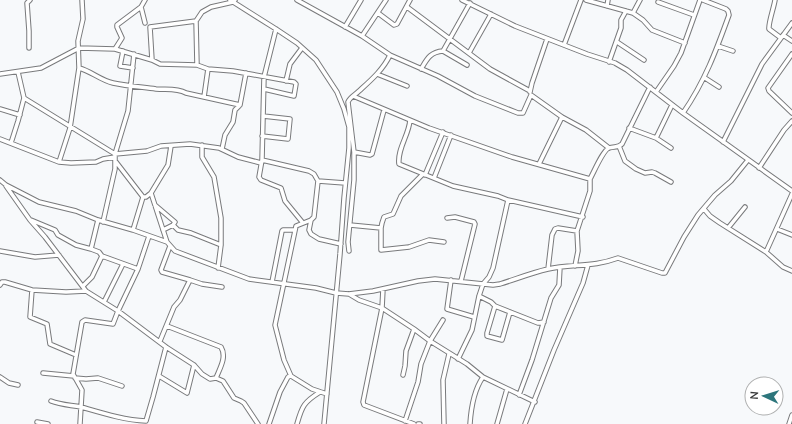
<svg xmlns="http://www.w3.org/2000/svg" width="792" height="424" viewBox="0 0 792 424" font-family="'Nunito Sans',sans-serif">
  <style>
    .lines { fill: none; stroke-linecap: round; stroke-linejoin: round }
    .street-casing { stroke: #797a7c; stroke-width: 5.5 }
    .street { stroke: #fff; stroke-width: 3.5 }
  </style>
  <rect width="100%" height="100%" fill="#f7f9fb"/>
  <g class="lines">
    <g class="street-casing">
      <path id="street" d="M145,0l-4,7 -24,18v2l5,11 -7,11 37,11 8,4 37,1 11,4 25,2 61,11 2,2 -2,12 -30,-7
        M230,0l46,29 21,14 19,17 21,32 7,17 5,18v21l-5,50 -4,56 -16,170
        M297,0l65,36 28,19 48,21 37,20 43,17h5l8,-18 31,22 24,13 23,18
        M462,0l53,26 72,28 28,9 12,7 56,43 109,78
        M586,0l47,13 7,-13
        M775,0c-1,7 -7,24 -6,29l12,9
        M658,2l36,13
        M607,6l1,-6
        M141,7l4,16
        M407,7l83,62 40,22
        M378,13l16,12 3,-1 13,-24
        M633,13l10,7 9,10 33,13
        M345,27l16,-27
        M276,29l-12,48 -2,83 -3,17 2,3 20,8 4,13 18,22
        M783,35l9,6
        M362,36l24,-36
        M617,42l27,18
        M564,45l17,-45
        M718,46l15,5
        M29,48v-17l-2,-28 3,-3
        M123,51l-3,15 13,2
        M443,51l24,14
        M469,53l22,-39
        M792,54l-24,34 1,3 23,22
        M152,60l-2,-33 46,-6
        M609,62l12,-34v-8l5,-9
        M197,65l-1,-44 6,-9 9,-5 22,-5 2,-2
        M79,68c12,3 21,12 34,15 14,3 28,4 43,6 10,1 21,-1 30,4l54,12
        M421,69c6,-10 9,-17 22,-18l27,-48
        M0,74l41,-6 38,-20 36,1
        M377,74l30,12
        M705,78l14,9
        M286,81l4,-17 12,-16
        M530,92l2,-9 15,-44
        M656,92l18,-26 7,-13 19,-53
        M353,96l57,24c-1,15 -13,29 -11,44l54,22 45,10 10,4 -15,68 -4,9 -6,7 -4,12 -7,34 -14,29
        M204,97l4,-28
        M24,98l91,56 32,-3 14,-5 29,-2 29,4 19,9 23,6
        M0,109l20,6
        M683,113c22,-32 33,-62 46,-98l-1,-4 -2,-2 -23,-9
        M410,120l19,8 83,29 78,22v12l-13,40 1,20 -3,15
        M629,128l27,10 15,10
        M262,136l26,3 2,-20 -27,-3
        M656,138l16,-33
        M0,139l59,23 12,1 25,-1 7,-3 12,-2
        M723,142l39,-78 30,-41
        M11,143l7,-22 6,-23 -6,-26
        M202,145v12l12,20 7,41v27l-3,23
        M619,146l6,15 11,8 9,4 7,-1 3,1 16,9
        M222,149l3,-14 8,-13 2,-12 5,-5 6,-32
        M354,152l16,3 2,-1 12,-44
        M262,160l47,11 5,3 4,7 -4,36 -3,3 -15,6 -21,99 9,35 7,16 21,13 15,5
        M59,162l11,-34 9,-60 -1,-27 5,-22 -1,-19
        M116,162l27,35
        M539,164l23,-47
        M759,168l25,-38 8,-9
        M425,175l18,-43
        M434,178l17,-43
        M590,179c4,-7 13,-29 19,-31 5,-2 9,0 13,-4l28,-57
        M0,180l6,5 33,17 37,9 22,9 35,10 34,12 8,9 74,28 67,9 20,5 13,1 24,-3 45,-10 17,-2 58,6 7,-1c16,-5 31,-11 48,-15 24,-5 46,-2 70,-11l44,15h3l19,-36 14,-22 17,-20 16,-14 17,-21
        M318,181l27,2
        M6,186l24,34 15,17 41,54 32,20 48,36 28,18 8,9 8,5 6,-1 7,3 11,17 7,3 3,2 14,21
        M151,193l16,49
        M143,197h3l5,-4 17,-28 3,-19
        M508,200l75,17
        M155,205l20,17 -2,3 -10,5
        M704,209l6,7 10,7 46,29 26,-58
        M447,218l8,-1 19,5 1,2 -14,57
        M31,220l24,10 3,5 18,10 15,4 8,3 3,4 36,13
        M311,220l-2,10 2,4 8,5 22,5
        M103,222l12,-53v-15l13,-43 6,-57
        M173,225l5,5 13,3 30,12
        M350,225l31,3 1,-5 2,-6 9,-3 8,-18 22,-22
        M381,228v22l28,-3 20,-7 15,2
        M728,228l17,-21
        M777,229l15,6
        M133,230l10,-33
        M170,246l-9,24 1,2 28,8 12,4 20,3
        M91,249l7,-29
        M0,251l35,6 24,-2
        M349,251l-1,-9 6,-62v-28l-6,-50c2,-5 7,-7 11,-11 11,-10 24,-21 31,-36
        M766,252l17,15 9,4
        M548,269l4,-34 3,-6 3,-1 19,3
        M451,280l-4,29 27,8
        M272,282l10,-51 1,-1h12
        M0,285l2,-3h3l27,8 34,2 20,-1
        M83,286l9,-9 10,-21
        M383,289l-1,19 -19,94 1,3 50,19
        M32,290l-2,27 17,7 3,20 26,11
        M349,294l10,6 23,8 32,21 16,12 37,23 16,13 52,25
        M479,296l12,6 4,4
        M104,302l19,-38
        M510,312l-8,28 -15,-4v-3l8,-27 43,17 6,-1
        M167,326l54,21c6,10 -1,21 -5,31
        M160,341l14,-34 6,-7 10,-20
        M43,373l31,3
        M403,375l2,-9 1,-15 8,-22
        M159,376l28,17 7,-28
        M0,377l9,6 9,2
        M75,378l11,1 12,-1 24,8
        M519,395l13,-35 19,-62 8,-13 1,-18
        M51,401c10,4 20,4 30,6 21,6 43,13 65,14l7,-24 13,-50
        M405,421l13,-39 3,-18 9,-23 13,-21
        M37,422l11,2
        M80,424l2,-34 -9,-16 9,-52 3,-2 28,4 5,-13 20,-42 11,-33
        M269,424l11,-32 8,-15 3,-1
        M297,424c5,-18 7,-22 23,-32
        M418,424h2
        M444,424l-1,-44 6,-26
        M470,424c1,-16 4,-34 13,-47
        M497,424l10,-35
        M525,424l29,-74 29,-67 5,-18
        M789,424l3,-9"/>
    </g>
    <use href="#street" class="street"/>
  </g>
  <g transform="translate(764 396) rotate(274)"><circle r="19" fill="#ffffff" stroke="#afb0b0"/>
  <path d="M0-3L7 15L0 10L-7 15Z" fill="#2d767c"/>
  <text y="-6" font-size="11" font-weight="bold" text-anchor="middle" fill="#38393a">N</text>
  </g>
</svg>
